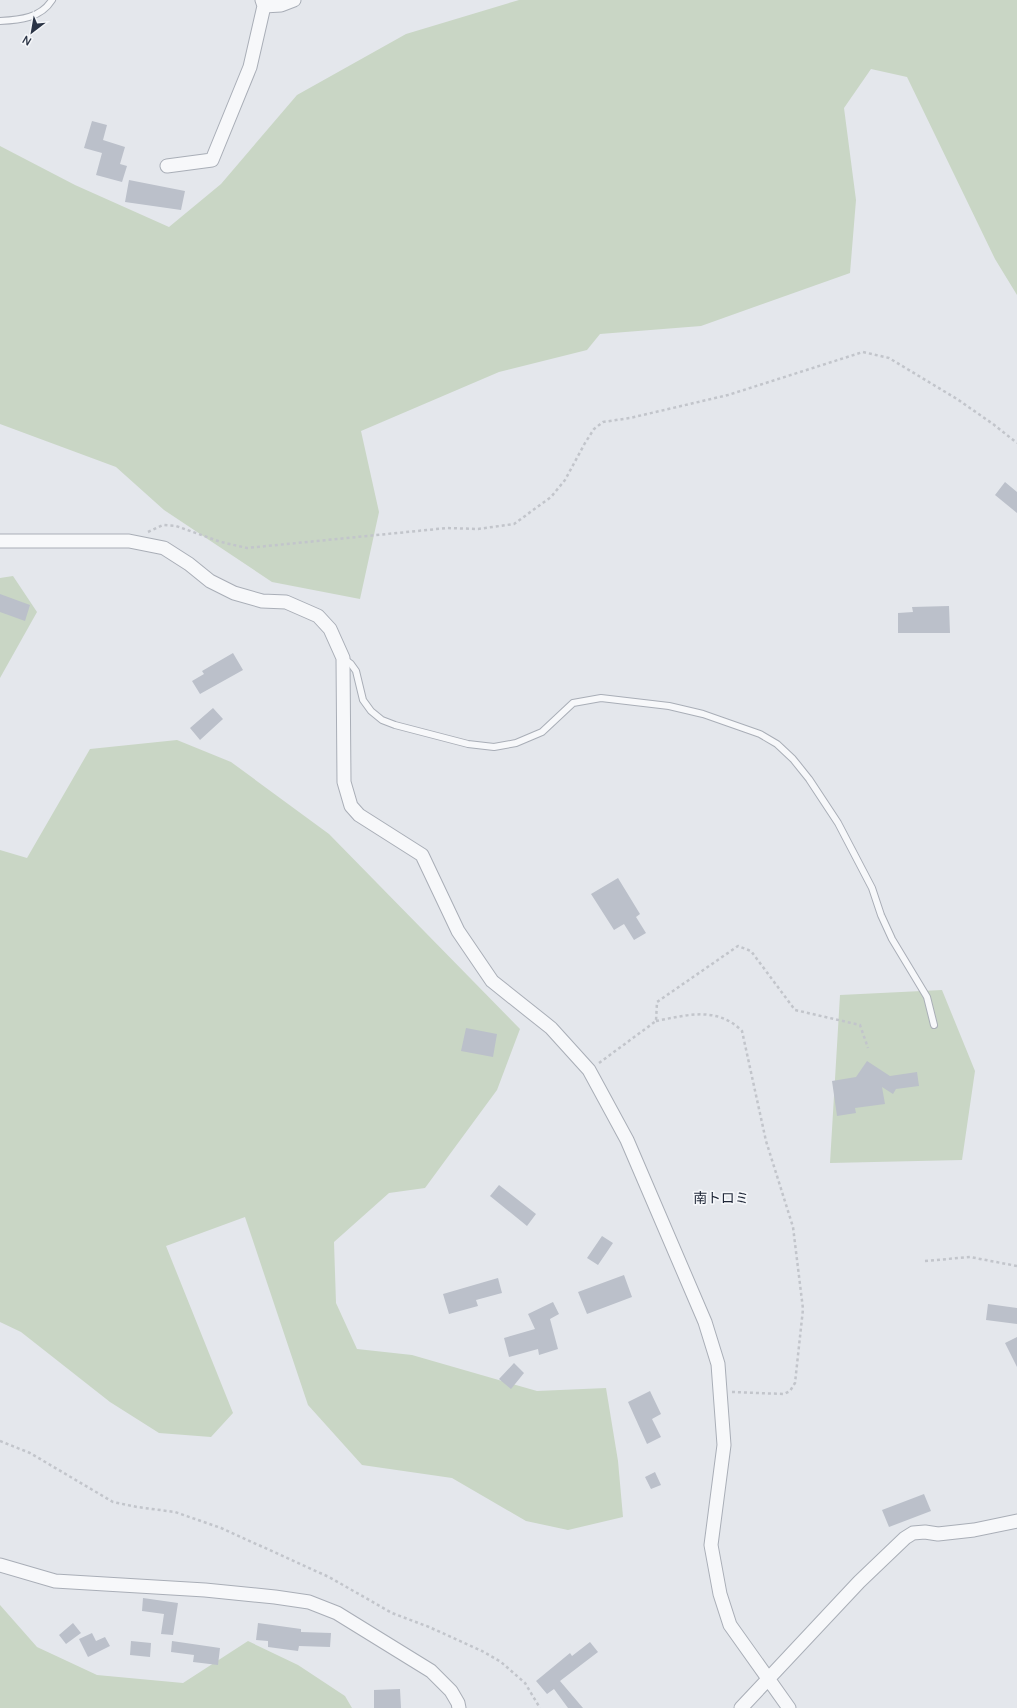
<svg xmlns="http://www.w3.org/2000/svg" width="1017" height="1708" viewBox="0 0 1017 1708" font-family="Manrope,'Noto Sans JP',sans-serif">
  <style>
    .green { fill: #c9d6c5 }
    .building { fill: #bbc0ca }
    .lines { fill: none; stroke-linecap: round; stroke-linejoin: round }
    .lane-casing { stroke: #a9aeb7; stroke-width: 8 }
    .street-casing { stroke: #a9aeb7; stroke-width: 15 }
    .path { stroke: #c2c5cb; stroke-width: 2.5; stroke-dasharray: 3 3; stroke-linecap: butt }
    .lane { stroke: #f7f8fa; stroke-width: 6 }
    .street { stroke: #f7f8fa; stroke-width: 13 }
    .labels { text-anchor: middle; stroke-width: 3.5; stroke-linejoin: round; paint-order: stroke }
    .quarter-label { font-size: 14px; fill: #1d2536; stroke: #f4f6f9 }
  </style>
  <rect width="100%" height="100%" fill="#e4e7ec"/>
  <path class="green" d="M519,0h498v295l-22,-36 -88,-182 -36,-8 -27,39 12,92 -6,73 -149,53 -101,8 -13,16 -88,22 -138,59 18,81 -19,87 -88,-17 -108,-72 -48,-43 -116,-43v-278l75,39 94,42 52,-43 76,-89 109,-61z
    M13,576l24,36 -37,66v-100z
    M177,740l54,22 98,72 191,195 -23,61 -72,98 -36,5 -55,49 2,61 21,46 55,6 125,36 69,-3 12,73 5,56 -55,13 -42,-9 -74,-43 -90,-13 -54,-60 -63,-188 -79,29 67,167 -22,24 -52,-4 -49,-31 -89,-70 -21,-10v-472l27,8 63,-109z
    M942,990l33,81 -13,89 -132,3 10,-168z
    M0,1605l37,42 60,28 86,8 65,-42 50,24 47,31 7,12h-352z"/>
  <path class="building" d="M92,121l15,4 -4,15 22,7 -5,17 7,2 -5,16 -26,-7 6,-22 -18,-5z
    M129,180l56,11 -4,19 -56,-8z
    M1005,482l12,10v21l-22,-18z
    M0,594l30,11 -5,16 -25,-9z
    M949,606l1,27h-52v-20l15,-1 -1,-5z
    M233,653l10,17 -43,24 -8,-13 12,-7 -2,-3z
    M213,708l10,11 -23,21 -10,-12z
    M618,878l22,36 -4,3 10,16 -12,7 -10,-16 -10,6 -23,-36z
    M466,1028l31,6 -4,23 -32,-6z
    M867,1061l23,15 27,-4 2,14 -23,3 -3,5 -11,-7 3,17 -30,4 1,5 -19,3 -5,-35 24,-4z
    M499,1185l37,29 -9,12 -37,-30z
    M602,1236l11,7 -15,22 -11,-7z
    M624,1275l8,22 -45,17 -9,-22z
    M498,1278l4,15 -26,7 2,6 -29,8 -6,-20z
    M553,1302l6,12 -9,5 8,30 -19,6 -1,-6 -29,8 -5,-19 31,-9 -7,-15z
    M988,1304l29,4v16l-31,-4z
    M1017,1337v30l-12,-24z
    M514,1363l10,10 -13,16 -12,-10z
    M650,1391l11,23 -9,5 9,18 -14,7 -19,-42z
    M655,1472l6,13 -10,4 -6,-12z
    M924,1494l7,17 -42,16 -7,-17z
    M143,1598l35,5 -5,32 -12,-1 3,-20 -22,-3z
    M73,1623l8,10 -15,11 -7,-9z
    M258,1623l43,6v3l30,1 -1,14 -31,-1 -1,5 -30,-4v-6l-12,-1z
    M92,1633l4,8 9,-4 5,9 -22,11 -9,-18z
    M131,1641l20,2 -1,14 -20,-2z
    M172,1641l48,7 -2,17 -25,-3 1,-7 -23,-3z
    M590,1642l8,10 -38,29 23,27h-15l-14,-19 -7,5 -11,-13 34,-28 2,3z
    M400,1689l1,19h-27v-18z"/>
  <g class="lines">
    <g class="lane-casing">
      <path id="lane" d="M0,21c20,-1 41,-3 52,-21
        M343,658l8,6 5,7 7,29 8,11 11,9 13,5 73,19 26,3 22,-4 26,-11 31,-29 28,-5 68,8 34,8 57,20 17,10 16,15 16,20 29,44 34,65 9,27 11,24 35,58 7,28"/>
    </g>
    <g class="street-casing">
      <path id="street" d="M264,6l17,-1 13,-5
        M167,166l45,-6 38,-93 14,-61 -2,-6
        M0,541h129l35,7 25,16 21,17 24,12 28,8 24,1 32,14 12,13 13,29 1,124 7,24 8,9 63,40 36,76 34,50 59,47 38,42 38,70 78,182 13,42 6,81 -13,100 9,49 10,31 59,83
        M0,1565l55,16 150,9 70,7 34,5 28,11 94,58 20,20 7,12 1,5
        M741,1708l118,-126 46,-44 8,-5 12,-1 13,2 36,-4 43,-9"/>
    </g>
    <path class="path" d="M148,532l15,-7 13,1 45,16 26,6 200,-20 31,1 36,-5 37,-27 14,-17 20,-37 9,-14 9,-7 27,-4 98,-23 135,-43 26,6 68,41 36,25 24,19
      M656,1021c31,-6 61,-15 86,10l24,110 27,86 10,82 -8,74 -5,8 -6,3 -52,-2
      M599,1063l57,-42 1,-19 81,-56 13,5 44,59 65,15 8,23
      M925,1261l45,-4 47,9
      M0,1441l30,12 83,49 24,5 38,5 46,16 108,49 63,36 37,14 53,24 19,11 24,21 15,25"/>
    <use href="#lane" class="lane"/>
    <use href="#street" class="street"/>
  </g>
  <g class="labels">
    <g class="quarter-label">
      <text x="721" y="1203">南トロミ</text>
    </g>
  </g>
  <g transform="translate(32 32) rotate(211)" stroke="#f4f6f9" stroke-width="3" paint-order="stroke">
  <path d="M0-3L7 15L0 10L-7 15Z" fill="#2b3445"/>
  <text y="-6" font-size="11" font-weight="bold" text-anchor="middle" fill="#2b3445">N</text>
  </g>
</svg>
